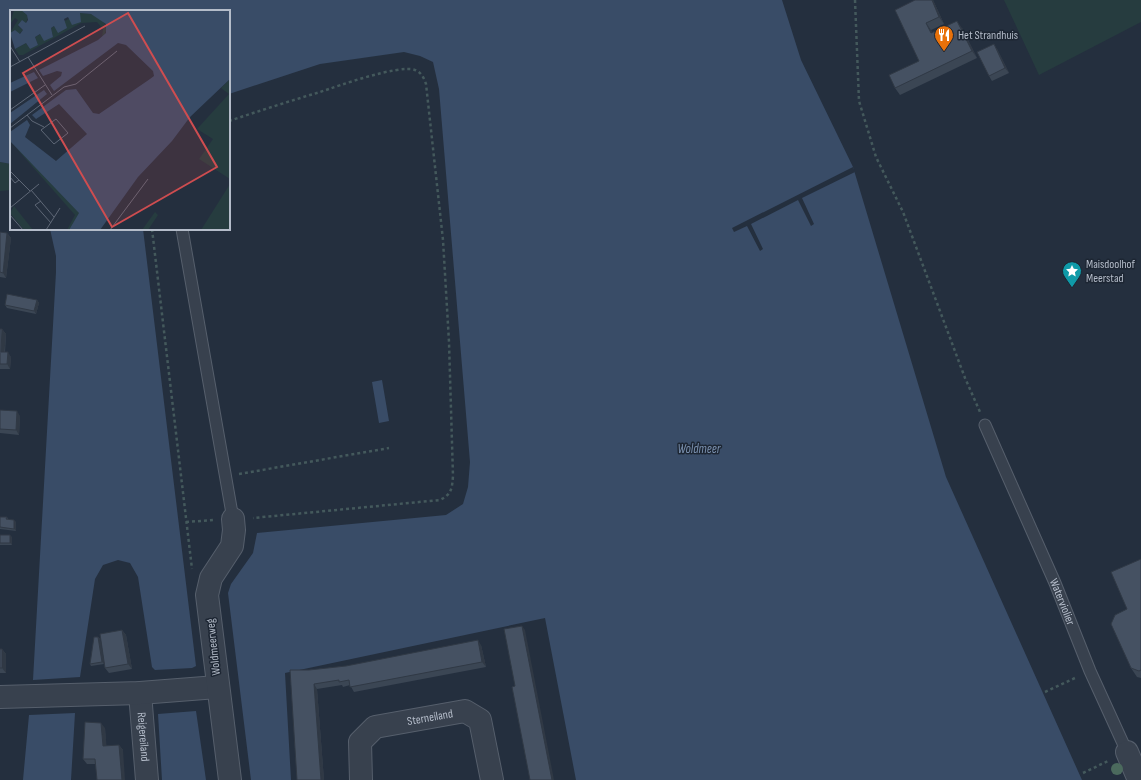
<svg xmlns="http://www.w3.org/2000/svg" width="1141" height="780" viewBox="0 0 1141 780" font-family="'Sofia Sans Condensed',sans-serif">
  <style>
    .green { fill: #263c3f }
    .water { fill: #394c67 }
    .pier { fill: #242f3e }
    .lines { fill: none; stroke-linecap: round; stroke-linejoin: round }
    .service-casing { stroke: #565f6c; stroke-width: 13 }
    .minor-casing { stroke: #565f6c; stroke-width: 24 }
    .path { stroke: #44595c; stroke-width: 2.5; stroke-dasharray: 3 3; stroke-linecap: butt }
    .service { stroke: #38414e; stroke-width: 11 }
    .minor { stroke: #38414e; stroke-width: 22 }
    .tree { fill: #4b6a5d }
    .wall { fill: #3b4654 }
    .shaded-wall { fill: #303945 }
    .building { fill: #455162; stroke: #303945 }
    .labels { text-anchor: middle; stroke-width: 3; stroke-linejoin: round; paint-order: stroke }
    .poi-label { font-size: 12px; fill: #b4bcc9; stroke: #1d2633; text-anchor: start }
    .street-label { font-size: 12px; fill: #b4bcc9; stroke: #1d2633 }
    .water-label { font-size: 13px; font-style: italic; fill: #7c92b1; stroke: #1d2633 }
    .inset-road { fill: none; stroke: #5e6776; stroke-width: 1 }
    .view { fill: #ce4d50; fill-opacity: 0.15; stroke: #ce4d50; stroke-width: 2 }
    .inset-edge { fill: none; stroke: #b4bcc9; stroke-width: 2 }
  </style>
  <rect width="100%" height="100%" fill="#242f3e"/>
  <path class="green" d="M1004,0h137v22l-102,53z
    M0,162l11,2v26l-11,1z"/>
  <path class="water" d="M0,0h782l19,60 52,107 93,310 136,303h-506l-31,-162 -260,55 6,107h-40l-23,-187 3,-9 22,-31 4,-20 189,-18 17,-11 5,-17 2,-25 -31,-373 -6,-27 -13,-6 -16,-4 -84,12 -91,30v-83h-218v153l-11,-2z
    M50,229h93l53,437 -4,2 -37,2 -3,-3 -14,-90 -8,-14 -12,-3 -15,5 -8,14 -15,98 -47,3 23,-408v-16z
    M382,380l7,41 -10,2 -7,-41z
    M196,711l10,69h-44l-4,-66z
    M75,713l-4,67h-48l6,-65z"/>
  <path class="pier" d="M853,167l2,5 -53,26 12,26 -3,2 -13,-26 -47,24 12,25 -3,2 -13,-25 -13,6 -2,-4z"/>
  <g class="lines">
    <g class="service-casing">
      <g id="service">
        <path d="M182,229l51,290"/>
        <path id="s1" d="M985,425l70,158 35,88 37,81"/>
      </g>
    </g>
    <g class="minor-casing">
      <g id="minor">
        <path id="s2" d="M140,693l7,87"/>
        <path d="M0,697l140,-4 77,-6"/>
        <path d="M1127,752l12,28"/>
        <path d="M230,780l-23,-185 4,-17 21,-32 2,-16 -1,-11"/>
        <path id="s3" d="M361,780l-1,-38 15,-15 90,-16 15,9 12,60"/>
      </g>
    </g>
    <path class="path" d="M855,0l4,101 17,56 27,55 62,166 15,34
      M229,121c30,-10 61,-20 91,-29 18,-6 79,-28 95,-22 6,2 9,8 11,14l17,156 6,102 4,134c-1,12 -1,18 -13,24l-187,18
      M152,229l40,340
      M239,474l150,-26
      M186,522l28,-2
      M1045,692l32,-15
      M1083,773l25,-12"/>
    <use href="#service" class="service"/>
    <use href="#minor" class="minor"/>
  </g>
  <circle class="tree" cx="1117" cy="769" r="6"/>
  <path class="wall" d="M933,0l11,24 -13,6 1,2 30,-4 15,30 -77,37 -5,-7 24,-27 -24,-51z
    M997,49l12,24 -17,8 -3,-5z
    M0,232l7,1 4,5 -5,40 -6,-1z
    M37,300l2,3 -3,11 -29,-6 -2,-3z
    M0,329h2l4,5 -1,18 6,5 -1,12h-10z
    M0,410l20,6 -1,19 -19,-2z
    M0,517h7l1,2 8,3v9l-16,-2z
    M0,535l12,2v8h-12z
    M1141,559v119l-4,-1 -6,-9 -4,-59z
    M122,630l4,5 6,34 -23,4 -4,-5z
    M98,637l2,2 4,25 -13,2 -1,-2z
    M481,645l5,22 -132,25 -4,-7 -7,2 -1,-2 -25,4 7,91h-27l12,-110 37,-4z
    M0,649h2l4,5v19h-6z
    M105,728l1,18 13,-1 4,5 -28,14h-8l-4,-5z"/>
  <path class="shaded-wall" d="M932,0h1l11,24 -5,-7z
    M957,21l5,7 15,30 -5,-7z
    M926,23l5,7 5,10 -5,-7z
    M994,44l3,5 12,24 -4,-5z
    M7,233l4,5 -5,40 -3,-5z
    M37,300l2,3 -3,11 -2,-3z
    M2,329l4,5 -2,23 -3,-5z
    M8,352l3,5 -1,12 -3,-5z
    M17,411l3,5 -1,19 -3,-5z
    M14,520l2,2v9l-2,-2z
    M10,535l2,2v8l-2,-2z
    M522,626l3,4 29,150h-2z
    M122,630l4,5 6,34 -4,-5z
    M98,637l2,2 4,25 -2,-2z
    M478,640l3,5 5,22 -4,-5z
    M2,649l4,5v19l-4,-5z
    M314,684l3,5 7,91h-3z
    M101,723l4,5 2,23 -4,-5z
    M119,745l4,5 2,30h-3z"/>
  <path class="building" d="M915,0h17l7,17 -13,6 5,10 26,-12 15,30 -77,37 -6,-13 30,-14 -24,-51z
    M994,44l11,24 -16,8 -12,-24z
    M0,232l7,1 -4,40 -3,-1z
    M7,294l30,6 -3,11 -29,-6z
    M0,329h2l-1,23h7l-1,12h-7z
    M0,410l17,1 -1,19 -16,-1z
    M0,517h7l-1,2 8,1v9l-14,-2z
    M0,535h10v8h-10z
    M1141,559v111l-2,1 -8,-3 -20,-44 4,-9 12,-6 -16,-37z
    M522,626l30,154h-22l-18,-93 3,-1 -11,-57z
    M122,630l6,34 -23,4 -5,-34z
    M94,637h4l4,25 -12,2z
    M478,640l4,22 -132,25 -1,-7 -10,2v-2l-25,4 7,96h-24l-7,-110h19l37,-4z
    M0,649h2v19h-2z
    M85,722l16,1 2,23 16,-1 3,35h-25l-2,-21h-12z"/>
  <defs>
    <g id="restaurant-pin" transform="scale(1)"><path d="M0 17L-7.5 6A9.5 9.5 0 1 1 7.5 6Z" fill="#e8710a" stroke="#1d2633"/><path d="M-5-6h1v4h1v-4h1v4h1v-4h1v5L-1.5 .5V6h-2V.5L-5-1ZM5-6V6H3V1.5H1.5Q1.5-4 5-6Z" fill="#fff"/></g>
    <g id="sight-pin" transform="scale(1)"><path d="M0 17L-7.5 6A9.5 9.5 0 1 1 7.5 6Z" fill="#0f9aa8" stroke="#1d2633"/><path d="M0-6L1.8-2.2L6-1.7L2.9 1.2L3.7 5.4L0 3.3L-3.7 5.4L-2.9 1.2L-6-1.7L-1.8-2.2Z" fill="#fff"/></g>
  </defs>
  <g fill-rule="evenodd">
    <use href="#restaurant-pin" x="944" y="35"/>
    <use href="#sight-pin" x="1072" y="271"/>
  </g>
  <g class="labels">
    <g class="poi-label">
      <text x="958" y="39">Het Strandhuis</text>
      <text x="1086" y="268">Maisdoolhof<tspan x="1086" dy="14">Meerstad</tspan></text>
    </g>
    <g class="street-label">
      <text dy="4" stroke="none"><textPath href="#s1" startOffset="193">Waterviolier</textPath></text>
      <text transform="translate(213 647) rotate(-96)" y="4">Woldmeerweg</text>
      <text dy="4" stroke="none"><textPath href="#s3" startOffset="115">Sterneiland</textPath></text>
      <text dy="4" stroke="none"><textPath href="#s2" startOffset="44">Reigereiland</textPath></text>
    </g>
    <g class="water-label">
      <text x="699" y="453">Woldmeer</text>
    </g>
  </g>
  <g transform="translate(10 10)">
    <rect width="220" height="220" fill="#242f3e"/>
    <path d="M4,0l10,1 4,6 -2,6 -8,3 5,4 -5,5 -3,-5 -5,3 8,-13 -3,-2 -5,6zM70,3l11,1 10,5 6,8 -2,7 -3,2 1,-7 -6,-7 -16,1 -58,32h-4l-4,-6 11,-6 4,6 8,-4 -3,-8 6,-3 12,3 -2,-9zM220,69v100l-31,-20 14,-20 -16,-10 32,-35 -8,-6zM0,131l70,72 -11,17h-2l8,-15zM220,174v46h-29zM4,196l19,24h-9l-14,-17zM145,202l3,3 -10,15h-6z" fill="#263c3f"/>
    <path d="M11,0h209v69l-40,38 -18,24 -34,36 -38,53h-31l10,-17 -69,-72v-9l17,-12 3,5 -5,12 31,24 31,-27 -28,-30 -23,15 -4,-4 34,-25 10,-1 17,24 6,1 51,-35 4,-3 -1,-5 -27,-26 -8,-2 -64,48 -4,-6 11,-9 1,-4 -5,-1 -14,5 -4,-6 59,-30 8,-7v-9l-15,-10 -11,-1 1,9 -9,3 -4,-8 -4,2 3,9 -9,5 -4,-7 -3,2 2,9 -9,4 -4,-7 -5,3 3,8 -8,4 -4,-6 -11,6 -5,-16 5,-3 5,4 3,-4 -5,-5 4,-5 4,3 2,-3 -1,-5zM24,62l4,6 -28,14v-9zM34,80l3,4 -37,30v-11z" fill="#394c67"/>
    <path class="inset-road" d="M0,36l10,16M18,47l24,38M0,57l75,-41M0,100l35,-25M17,105l5,6 12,6M46,109l12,14 -14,11 -13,-14zM0,118l54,-41 12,-3 41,-33M0,161l20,20M0,167l5,6 4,-3M21,180l23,27M31,191l-6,4 16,18M0,198l29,-24M0,205l13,15M36,220l14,-22M100,220l38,-51"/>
    <path class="view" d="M118,3l89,154 -105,60 -89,-154z"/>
    <rect width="220" height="220" class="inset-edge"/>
  </g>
</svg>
